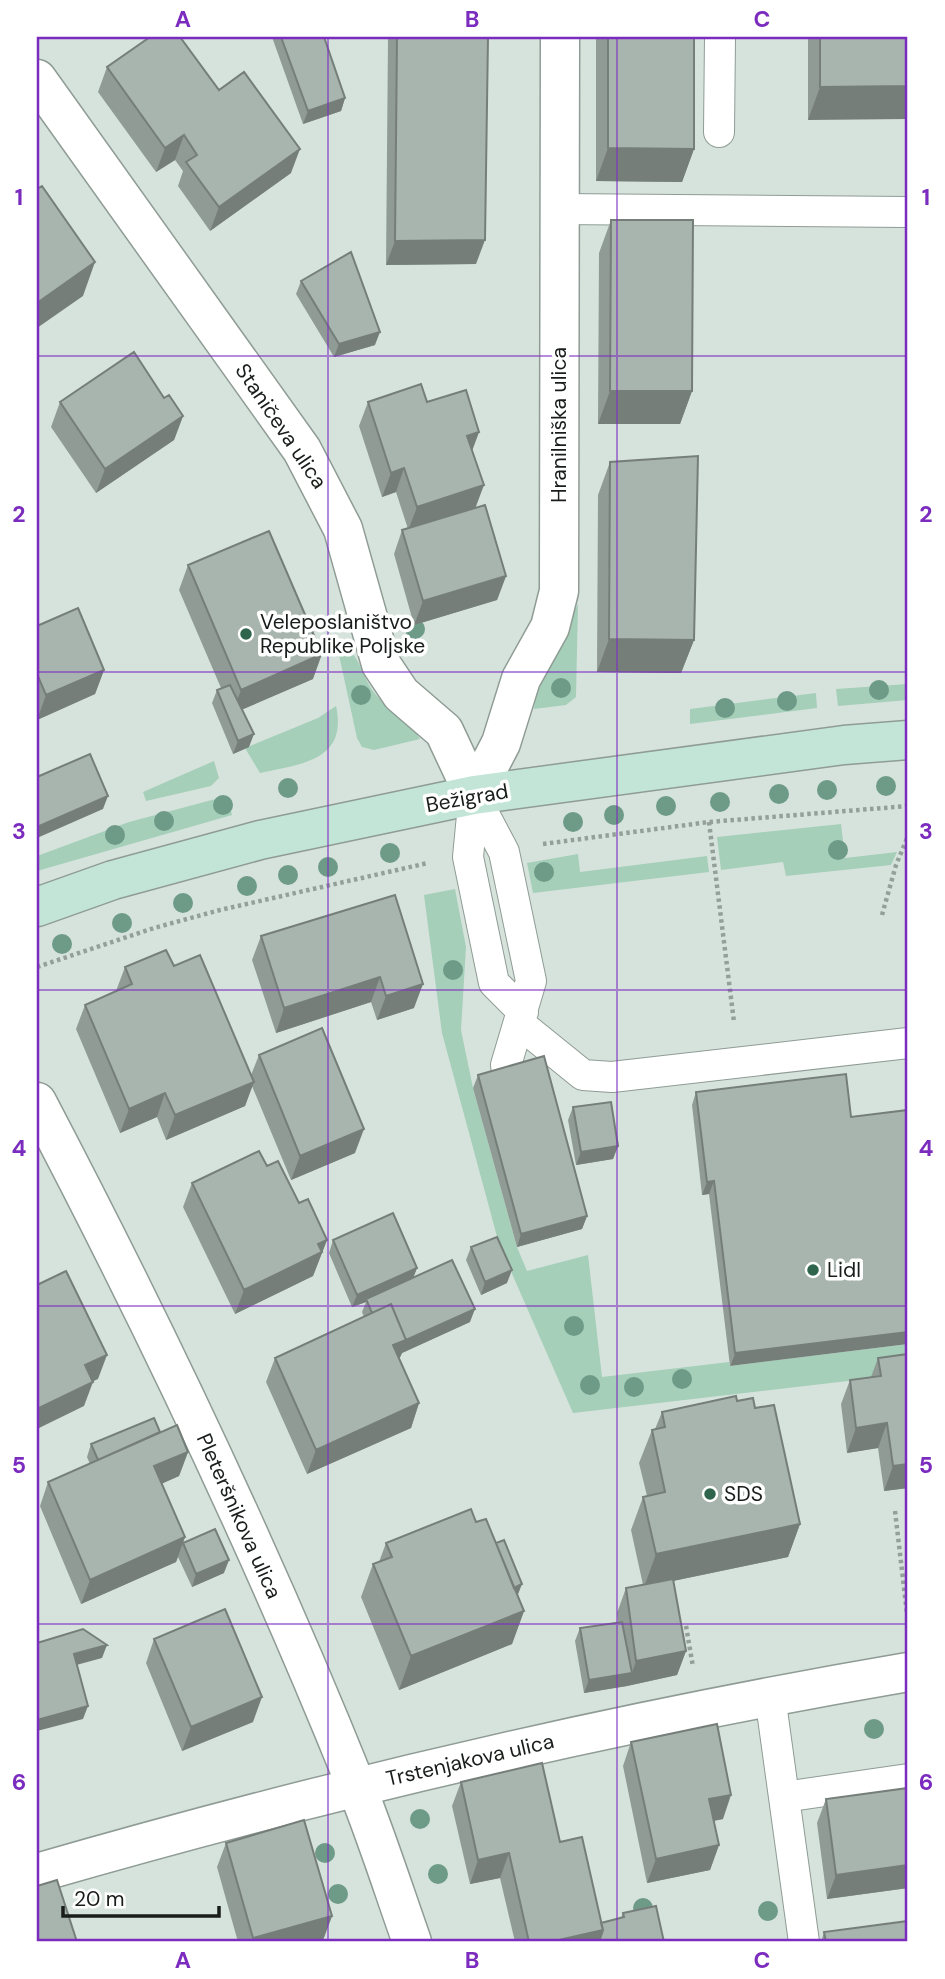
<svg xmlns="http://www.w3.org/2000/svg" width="945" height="1979" viewBox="0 0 945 1979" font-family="'DM Sans',sans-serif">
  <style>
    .green { fill: #a5cfb9 }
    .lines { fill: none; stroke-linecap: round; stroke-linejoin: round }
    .lane-casing { stroke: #8f9c95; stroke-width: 32 }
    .street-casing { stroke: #8f9c95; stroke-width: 41 }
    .secondary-casing { stroke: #8f9c95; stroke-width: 41 }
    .path { stroke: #959f9a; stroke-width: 4.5; stroke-dasharray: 3.5 3.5; stroke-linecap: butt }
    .lane { stroke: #fff; stroke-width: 30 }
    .street { stroke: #fff; stroke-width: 38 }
    .secondary { stroke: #c3e5d7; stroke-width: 38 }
    .tree { fill: #6e9a88 }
    .wall { fill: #909b96 }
    .shaded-wall { fill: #767e7a }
    .building { fill: #a8b4ae; stroke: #767e7a; stroke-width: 2 }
    .grid { fill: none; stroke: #7b2cbf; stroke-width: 2; stroke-opacity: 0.55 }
    .poi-dot { fill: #2e654c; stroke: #fff; stroke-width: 2.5 }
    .labels { text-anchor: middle; stroke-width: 7; stroke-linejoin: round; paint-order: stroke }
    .street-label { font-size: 21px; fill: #181d1a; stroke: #fff }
    .poi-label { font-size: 21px; fill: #181d1a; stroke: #fff; text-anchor: start }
    .neatline { fill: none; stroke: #7b2cbf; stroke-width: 2.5 }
    .grid-label { font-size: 23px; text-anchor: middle; font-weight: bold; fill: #7b2cbf }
  </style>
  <rect width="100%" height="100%" fill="#d6e3dc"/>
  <path class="green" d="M578,604l-2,93 -10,8 -32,4 3,-25z
    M336,641c30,17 22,34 42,56 15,17 28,18 42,42l-46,11 -12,-3 -5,-9z
    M908,684v16l-70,6 -2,-17z
    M816,693l1,15 -127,16v-15z
    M336,706c12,55 -35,58 -76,67l-15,-25 73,-30z
    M214,761l5,17 -8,8 -65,15 -3,-9z
    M227,796l5,19 -195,56v-15l92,-34z
    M841,824l4,34 52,-6 -6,13 -105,11 -3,-14 -62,8 -4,-33z
    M578,854l2,18 127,-16 2,16 -176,21 -6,-30z
    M455,889l11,58 -5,83 12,58 44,159 10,24 61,-16 14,122 127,-15 1,4 178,-22v30l-335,39 -74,-169 -57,-211 -18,-138z"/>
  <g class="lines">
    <g class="lane-casing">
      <path id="lane" d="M719,132l1,-95
        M559,209l349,3
        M474,795l30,57 27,129 -25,84 2,12
        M474,795l-6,62 26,126 29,29
        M520,1024l63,51 29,2 296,-34
        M770,1696l34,246
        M784,1797l124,-18"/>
    </g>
    <g class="street-casing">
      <path id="street" d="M37,79l265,371 41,79 38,135 20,30 43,37 30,64
        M474,795l27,-52 20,-64 29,-52 9,-36 1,-554
        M37,1102c117,223 226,452 320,686 20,50 37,103 55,154
        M37,1873c287,-83 577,-151 871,-201"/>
    </g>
    <g class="secondary-casing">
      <path id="secondary" d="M37,907l76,-27 147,-40 214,-45 370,-50 64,-5"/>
    </g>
    <path class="path" d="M709,822l25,200
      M543,844l166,-22 199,-16
      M882,915l14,-50 12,-29
      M37,967l117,-39 66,-18 208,-47
      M895,1511l13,111
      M686,1626l7,41"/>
    <use href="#lane" class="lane"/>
    <use href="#street" class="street"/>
    <use href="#secondary" class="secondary"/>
  </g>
  <g class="tree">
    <circle cx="415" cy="629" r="10"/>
    <circle cx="561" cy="688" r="10"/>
    <circle cx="879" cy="690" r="10"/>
    <circle cx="361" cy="695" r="10"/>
    <circle cx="787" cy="701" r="10"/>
    <circle cx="725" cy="708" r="10"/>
    <circle cx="886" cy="786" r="10"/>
    <circle cx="288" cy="788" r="10"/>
    <circle cx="827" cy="790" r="10"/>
    <circle cx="779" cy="794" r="10"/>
    <circle cx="720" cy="802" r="10"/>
    <circle cx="223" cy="805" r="10"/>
    <circle cx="666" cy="806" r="10"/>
    <circle cx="614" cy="815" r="10"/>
    <circle cx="164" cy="821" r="10"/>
    <circle cx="573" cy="822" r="10"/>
    <circle cx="115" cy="835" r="10"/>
    <circle cx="838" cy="850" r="10"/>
    <circle cx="390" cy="853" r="10"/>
    <circle cx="328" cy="867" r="10"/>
    <circle cx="544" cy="872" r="10"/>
    <circle cx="288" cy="875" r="10"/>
    <circle cx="247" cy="886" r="10"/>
    <circle cx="183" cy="903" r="10"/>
    <circle cx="122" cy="923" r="10"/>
    <circle cx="62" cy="944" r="10"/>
    <circle cx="453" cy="970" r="10"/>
    <circle cx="574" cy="1326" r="10"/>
    <circle cx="682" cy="1379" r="10"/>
    <circle cx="590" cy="1385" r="10"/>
    <circle cx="634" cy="1387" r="10"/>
    <circle cx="874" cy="1729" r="10"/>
    <circle cx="420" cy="1819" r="10"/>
    <circle cx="325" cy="1853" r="10"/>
    <circle cx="438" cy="1874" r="10"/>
    <circle cx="338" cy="1894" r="10"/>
    <circle cx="643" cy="1908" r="10"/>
    <circle cx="768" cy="1911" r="10"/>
  </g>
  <path class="wall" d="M272,37h52l21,61 -4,13 -38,13z
    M388,37h100l-12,227 -90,1z
    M596,37h98v112l-12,33 -86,-1z
    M808,37h100l-100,83z
    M107,67l112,23 72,83 -81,58 -32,-45 5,-15 -8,-11 -19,12 -58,-80z
    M611,220l81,171 -12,33h-82l1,-171z
    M301,281l74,64 -41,12 -38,-63z
    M164,398l19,18 -9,24 -78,53 -45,-66 9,-25z
    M368,402h59l52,30 -7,19 3,57 31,68 -9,24 -83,25 -20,-71 8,-24 6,-1 -12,-37 -14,5 -23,-71z
    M610,462l84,178 -13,33 -84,-1 1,-177z
    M188,565l125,114 -71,30 7,38 -16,7 -21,-51 5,-13 4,-2 -42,-98z
    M37,626l67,44 -9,24 -58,26z
    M395,895l19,113 -37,12 -6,-18 -95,31 -24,-73 9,-24z
    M174,966l77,109 8,-20 96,98 -64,27 -39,-94 -7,20 -79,34 -9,-23 -37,16 -44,-104 9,-24 31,-14 9,-24z
    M846,1074l-116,292 -21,-172 -7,1 -10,-90 4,-13z
    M478,1075l109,141 -5,13 -65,18 -44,-159z
    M573,1107l45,39 -5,13 -37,6 -8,-45z
    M267,1166l32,37 28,37 -14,36 -78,38 -52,-107 9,-24z
    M333,1240l84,28 -4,10 57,44 -68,31 -3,6 20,44 -8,25 -104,46 -41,-92 9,-24 89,-41 -2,-5 4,-10 -14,5 -23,-54z
    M471,1247l36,36 -26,12 -15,-35z
    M908,1354v134l-24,3 -6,-43 -31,5 -6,-49 9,-24 21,-3 7,-19z
    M737,1401l18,7 45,116 -12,33 -115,24 13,70 -9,24 -50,11 -43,7 -9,-52 5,-13 38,-6 -1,-9 9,-25 17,-3 -12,-55 12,-33 4,-1 -8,-33 13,-33 3,-1 7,-17z
    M160,1432l28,20 -9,24 -18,8 24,53 -2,6 41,30 -32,14 -14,-30 -2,5 -95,42 -41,-98 8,-24 42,-18 -3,-7 4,-13z
    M476,1522l42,74 6,15 -12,33 -113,46 -38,-93 12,-33 6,-2 7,-19z
    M154,1639l99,83 -71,29 -36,-88z
    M631,1742l92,77 -9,2 5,24 -9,25 -63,13 -24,-117z
    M461,1782l99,60 41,81 20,-5 2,-5 41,29h-149l-15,-64 -30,6 -18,-78z
    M908,1788v100l-81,11 -10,-76 9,-24z
    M226,1843l106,73 -9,24 -7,2h-78l-21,-75z
    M824,1932l84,10h-87z"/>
  <path class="shaded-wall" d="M908,86v33l-100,1 12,-33z
    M345,98l-4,13 -38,13 5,-13z
    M184,135l-9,25 -19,12 9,-24z
    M608,148l86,1 -12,33 -86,-1z
    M300,149l-9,24 -81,58 9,-24z
    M485,240l-9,24 -90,1 9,-24z
    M95,262l-12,34 -46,32v-25z
    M380,332l-5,13 -41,12 5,-13z
    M610,391h82l-12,33h-82z
    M183,416l-9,24 -78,53 9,-24z
    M479,432l-9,24 -3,-20z
    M404,468l-8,24 -14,5 9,-24z
    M484,485l-9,24 -67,22 9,-24z
    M506,576l-9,24 -83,25 9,-24z
    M609,639l85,1 -13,33 -84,-1z
    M322,654l-9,25 -81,35 9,-24z
    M104,670l-9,24 -58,26 9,-25z
    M254,734l-5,13 -16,7 5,-13z
    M108,796l-5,13 -66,29v-11z
    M380,977l-9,25 -95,31 8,-25z
    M423,984l-9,24 -37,12 9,-24z
    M254,1082l-9,24 -79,34 9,-25z
    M165,1093l-8,24 -37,16 9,-24z
    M364,1129l-9,24 -64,27 9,-24z
    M618,1146l-5,13 -37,6 5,-13z
    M714,1181l-5,13 -7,1 5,-13z
    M587,1216l-5,13 -65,18 4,-13z
    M327,1240l-14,36 -78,38 9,-24 74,-46z
    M417,1268l-5,13 -46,18v3l-14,5 5,-12z
    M512,1270l-5,13 -26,12 4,-13z
    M475,1309l-5,13 -68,31 -5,11 -4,-19z
    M908,1332v12l-178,22 5,-13z
    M107,1355l-9,24 -21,10 8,-24z
    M93,1382l-9,24 -47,23v-20z
    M419,1403l-8,25 -104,46 9,-24z
    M887,1423l-9,25 -31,5 9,-25z
    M188,1452l-9,24 -34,15 9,-25z
    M908,1464v24l-24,3 9,-25z
    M800,1524l-12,33 -144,30 12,-33z
    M185,1537l-9,25 -95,42 9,-24z
    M229,1560l-5,13 -32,14 4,-13z
    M522,1584l-5,13 -16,-3z
    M524,1611l-12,33 -113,46 12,-34z
    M107,1645l-5,13 -33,9 5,-13z
    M686,1651l-9,24 -50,11 -43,7 5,-13 43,-7 4,-12z
    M262,1697l-9,25 -71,29 9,-24z
    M88,1706l-5,13 -46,12v-11z
    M731,1795l-8,24 -23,4 9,-24z
    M719,1845l-9,25 -63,13 9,-24z
    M509,1853l-9,25 -30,6 8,-24z
    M908,1865v23l-81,11 9,-24z
    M332,1916l-9,24 -7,2h-65l2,-4z
    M603,1930l-5,12h-48z"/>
  <path class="building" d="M150,37h30l39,53 25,-18 56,77 -81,58 -33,-45 11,-7 -13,-20 -19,13 -58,-81z
    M281,37h43l21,61 -37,13z
    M397,37h91l-3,203 -90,1z
    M608,37h86v112l-86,-1z
    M820,37h88v49l-88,1z
    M42,186l53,76 -58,41v-114z
    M611,220h82l-1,171h-82z
    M351,252l29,80 -41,12 -38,-63z
    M134,352l30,46 5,-3 14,21 -78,53 -45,-67z
    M421,384l6,18 39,-12 13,42 -12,4 17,49 -67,22 -13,-39 -13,5 -23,-71z
    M698,456l-4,184 -85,-1 1,-177z
    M485,505l21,71 -83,25 -21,-71z
    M269,531l53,123 -81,36 -53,-125z
    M78,608l26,62 -58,25 -9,-21v-48z
    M230,685l24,49 -16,7 -21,-51z
    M90,754l18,42 -71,31v-50z
    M395,895l28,89 -37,12 -6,-19 -96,31 -23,-72z
    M166,950l8,16 26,-11 54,127 -79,33 -10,-22 -36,16 -44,-104 47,-21 -7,-17z
    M322,1028l42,101 -64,27 -41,-101z
    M544,1056l43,160 -66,18 -43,-159z
    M846,1074l5,43 57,-7v222l-173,21 -21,-172 -7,1 -11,-90z
    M611,1102l7,44 -37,6 -8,-45z
    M259,1151l8,15 11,-5 21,42 9,-4 19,41 -9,4 4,8 -78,38 -52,-107z
    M393,1213l24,55 -60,27 -24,-55z
    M497,1237l15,33 -27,12 -14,-35z
    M452,1260l23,49 -69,31 -15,-36 -19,9 -6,-14z
    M66,1271l41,84 -22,10 8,17 -56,27v-124z
    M391,1304l15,36 -13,5 26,58 -103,47 -41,-92z
    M908,1354v110l-15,2 -6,-43 -31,5 -6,-48 31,-4 -3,-18z
    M736,1396l1,5 16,-3 2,10 19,-3 26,119 -144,30 -13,-57 22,-5 -13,-62 13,-3 -3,-15z
    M154,1418l6,14 -62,28 -7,-16z
    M177,1425l11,27 -34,14 31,71 -95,43 -42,-98z
    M471,1509l5,13 10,-3 38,92 -113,45 -38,-92 19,-7 -6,-14z
    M215,1529l14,31 -33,14 -13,-31z
    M504,1540l18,44 -8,4 -18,-45z
    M673,1579l13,72 -50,10 -10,-73z
    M225,1609l37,88 -71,30 -37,-88z
    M622,1622l10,51 -43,7 -9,-52z
    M83,1629l24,16 -33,9 14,52 -51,14v-77z
    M717,1724l14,71 -22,4 10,46 -63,14 -25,-117z
    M542,1763l18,79 22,-5 21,93 -53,12h-21l-20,-89 -31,7 -17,-78z
    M908,1788v77l-72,10 -10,-76z
    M304,1820l28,96 -79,22 -27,-95z
    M57,1880l20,62h-40v-56z
    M656,1906l8,36h-65l4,-12 -2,-7 23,-6 -1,-4z
    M908,1921v21h-82l-2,-10z"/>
  <path class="grid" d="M328,37v1905M617,37v1905M37,356h871M37,672h871M37,990h871M37,1306h871M37,1624h871"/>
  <g class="poi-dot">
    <circle cx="246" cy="634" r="7"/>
    <circle cx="813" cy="1270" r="7"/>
    <circle cx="710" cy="1494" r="7"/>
  </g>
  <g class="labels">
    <g class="street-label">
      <text transform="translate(559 425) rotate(-90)" y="7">Hranilniška ulica</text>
      <text transform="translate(281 426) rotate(56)" y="7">Staničeva ulica</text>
      <text transform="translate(467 798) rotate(-10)" y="7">Bežigrad</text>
      <text transform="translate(239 1516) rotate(66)" y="7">Pleteršnikova ulica</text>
      <text transform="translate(470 1760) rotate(-13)" y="7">Trstenjakova ulica</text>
    </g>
    <g class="poi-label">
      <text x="260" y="629">Veleposlaništvo<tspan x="260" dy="24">Republike Poljske</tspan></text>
      <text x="827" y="1277">Lidl</text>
      <text x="724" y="1501">SDS</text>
    </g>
  </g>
  <rect width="945" height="1979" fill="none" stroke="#ffffff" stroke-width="77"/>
  <path d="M63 1906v10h156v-10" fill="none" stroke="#181d1a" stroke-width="3.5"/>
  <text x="74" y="1906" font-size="21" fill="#181d1a" stroke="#ffffff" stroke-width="5" paint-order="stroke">20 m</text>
  <rect x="38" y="38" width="868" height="1902" class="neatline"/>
  <g class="grid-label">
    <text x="183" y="27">A</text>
    <text x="472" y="27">B</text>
    <text x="762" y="27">C</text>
    <text x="19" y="205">1</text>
    <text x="926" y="205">1</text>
    <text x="19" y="522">2</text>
    <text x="926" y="522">2</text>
    <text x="19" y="839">3</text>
    <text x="926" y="839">3</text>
    <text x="19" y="1156">4</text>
    <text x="926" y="1156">4</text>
    <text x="19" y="1473">5</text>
    <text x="926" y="1473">5</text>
    <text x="19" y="1790">6</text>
    <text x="926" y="1790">6</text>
    <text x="183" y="1968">A</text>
    <text x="472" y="1968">B</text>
    <text x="762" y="1968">C</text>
  </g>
</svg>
